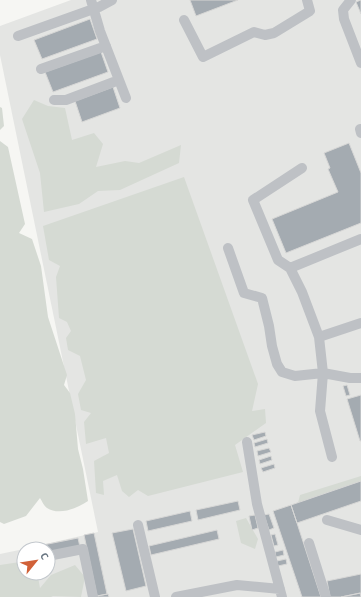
<svg xmlns="http://www.w3.org/2000/svg" width="361" height="597" viewBox="0 0 361 597" font-family="'Alegreya Sans',sans-serif">
  <style>
    .built { fill: #e4e5e3 }
    .green { fill: #d5dad3 }
    .building { fill: #a4abb1; stroke: #d7d7d6 }
    .lines { fill: none; stroke-linecap: round; stroke-linejoin: round }
    .minor { stroke: #bec1c5; stroke-width: 10 }
  </style>
  <rect width="100%" height="100%" fill="#f6f6f3"/>
  <path class="built" d="M71,0h290v597h-361v-43l24,-5v24h24v-24h-24l74,-17 -98,-477v-29z"/>
  <path class="green" d="M34,100l14,6 17,2 7,32 22,-7 9,11 -7,23 29,-6 14,2 42,-18 -2,18 -59,27 -22,1 -19,13 -35,8 -4,-39 -18,-54z
    M0,107l2,1 2,18 -4,4z
    M0,141l8,6 17,77 -6,9 13,6 9,27 7,51 19,58 -3,10 6,8 5,21 3,35 5,20 5,32c-10,7 -29,15 -41,7 -3,-2 -5,-7 -7,-10l-14,18 -22,8 -4,-2z
    M184,177l74,207 -6,27 13,-2 1,14 -31,22 8,27 -95,24 -10,-6 -9,7 -7,-6 -5,-16 -14,6 1,14 -8,-2 -2,-32 15,-8 -3,-15 -20,6 -2,-22 7,-9 -10,-3 -3,-16 8,-14 -6,-24 -12,-6 -2,-12 5,-7 -4,-9 -8,-4 -3,-41 4,-11 -11,-6 -6,-34z
    M361,476v5l-63,22 2,-8z
    M246,518l12,21 -3,10 -14,-6 -5,-22z
    M20,562l4,7v4h2l2,3 10,1 2,11 11,-13 24,-10 10,12 -4,20 -28,-1 -2,1h-51v-32z"/>
  <path class="building" d="M190,0h48l-42,16z
    M361,0v14l-5,-12z
    M90,19l7,20 -55,20 -8,-19z
    M101,52l7,20 -55,20 -8,-20z
    M113,87l7,21 -38,14 -7,-21z
    M349,143l12,30v50l-75,30 -14,-34 66,-27 -10,-23 2,-1 -6,-15z
    M347,385l3,10 -4,1 -3,-10z
    M361,395v46h-1l-13,-42z
    M265,432l1,4 -12,4 -2,-5z
    M267,439l1,4 -13,4 -1,-4z
    M269,448l2,4 -13,4 -1,-5z
    M271,456l1,4 -12,4 -1,-4z
    M274,464l1,4 -12,4 -2,-4z
    M361,481v20l-64,22 -6,-18z
    M238,501l2,9 -42,10 -2,-10z
    M291,505l6,18 24,74h-19l-29,-86z
    M190,511l2,10 -44,10 -2,-10z
    M269,514l5,14 -5,2 -5,-15z
    M255,515l3,13 -6,2 -3,-14z
    M133,529l13,57 -20,5 -14,-58z
    M217,530l2,9 -68,16 -2,-9z
    M94,533l13,61 -10,2 -13,-61z
    M275,534l3,11 -4,1 -3,-11z
    M78,538l2,9 -32,7v-5l-20,-1z
    M283,550l1,5 -8,2 -1,-5z
    M286,559l1,5 -9,2 -1,-5z
    M361,574v19l-20,4h-11l-3,-16z
    M360,593l1,4h-20z
    M108,594l1,3h-12v-1z"/>
  <g class="lines">
    <path class="minor" d="M91,0l9,31 26,67
      M351,0l-8,10 1,9 17,44
      M184,20l19,37 51,-25 11,3 9,-2 36,-22 -3,-11
      M18,36l81,-29 13,-7
      M41,69l65,-23
      M54,100h12l53,-20
      M360,129l1,4
      M302,168l-49,32 25,60 12,8 12,24 17,45 4,36 -3,38 12,46
      M228,248l16,45 18,5 7,28 3,20 5,18 5,8 13,4 28,-3 27,5h11
      M290,268l71,-29
      M319,337l42,-14
      M247,442l10,62 25,93
      M327,520l34,10
      M138,525l17,72
      M309,543l17,54
      M48,556l35,-7 10,48
      M176,597l61,-12 43,4"/>
  </g>
  <g transform="translate(36 561) rotate(60)"><circle r="19" fill="#ffffff" stroke="#c3c8cd"/>
  <path d="M0-3L7 15L0 10L-7 15Z" fill="#d16138"/>
  <text y="-6" font-size="11" font-weight="bold" text-anchor="middle" fill="#687581">С</text>
  </g>
</svg>
